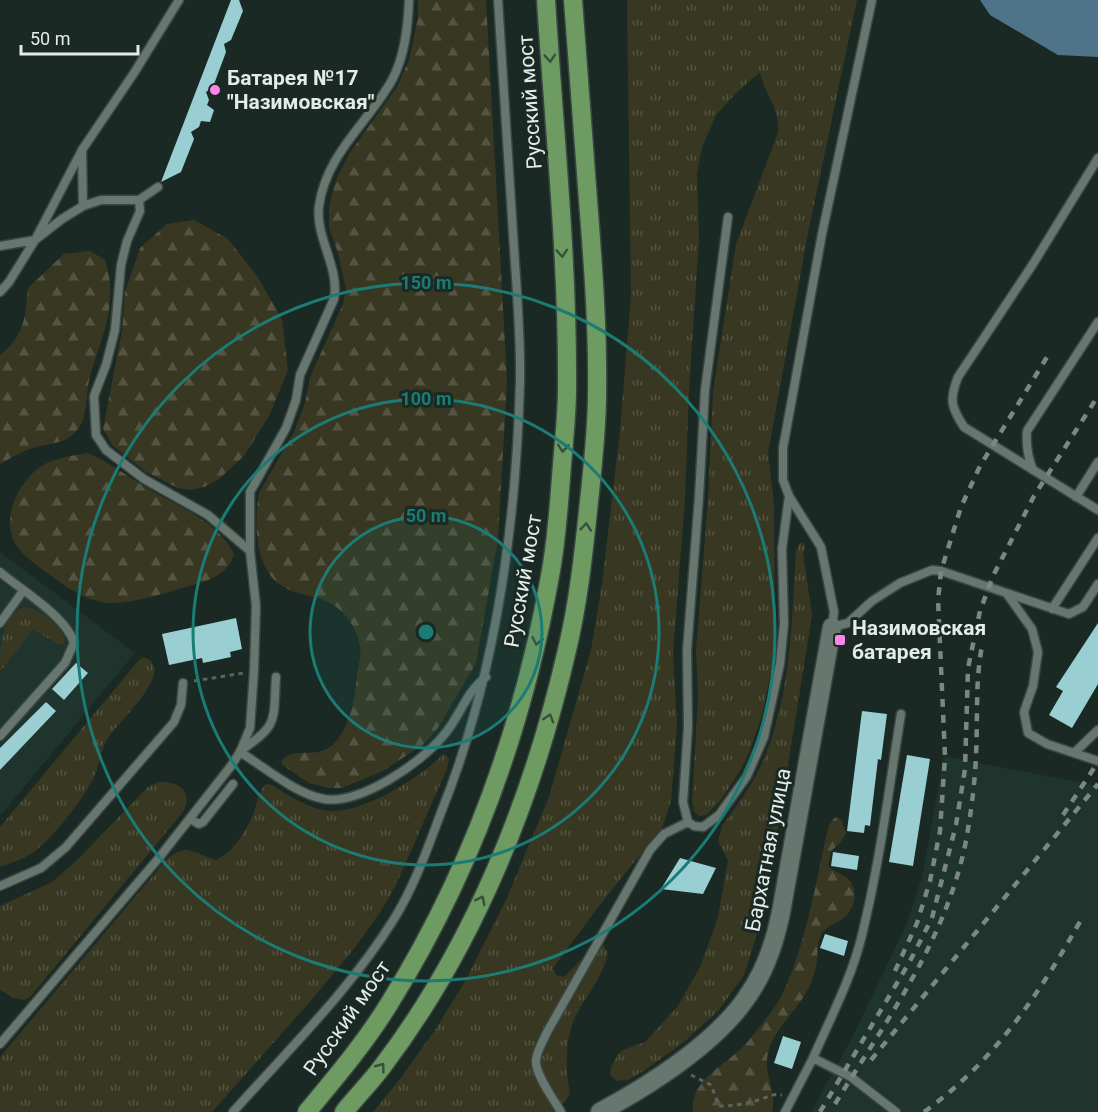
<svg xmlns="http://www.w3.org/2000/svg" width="1098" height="1112" viewBox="0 0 1098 1112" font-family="Roboto,sans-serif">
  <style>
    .built { fill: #1e342d }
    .grass { fill: url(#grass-tufts) }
    .forest { fill: url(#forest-firs) }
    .water { fill: #4f748a }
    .building { fill: #99ced3 }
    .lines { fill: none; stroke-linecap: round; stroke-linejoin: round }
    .lane-casing { stroke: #3a4642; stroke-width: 11 }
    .secondary-casing { stroke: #3a4642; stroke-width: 21 }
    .primary-casing { stroke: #3a4642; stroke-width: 21 }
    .path { stroke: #596561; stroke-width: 3; stroke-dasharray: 4.5 4.5; stroke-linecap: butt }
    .lane { stroke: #677770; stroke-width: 8 }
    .secondary { stroke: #677770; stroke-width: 18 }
    .primary { stroke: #6e9b62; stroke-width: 18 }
    .rail { stroke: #7b8783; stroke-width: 4.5; stroke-dasharray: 8 8; stroke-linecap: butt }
    .oneway { stroke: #38513a }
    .ring { fill: none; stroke: #1a7c74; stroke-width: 3 }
    .poi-dot { fill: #fa87e7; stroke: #1b2924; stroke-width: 2 }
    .labels { text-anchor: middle; stroke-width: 6; stroke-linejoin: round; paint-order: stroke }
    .poi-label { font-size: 21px; font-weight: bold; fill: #e3ece9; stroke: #1b2924; text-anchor: start }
    .street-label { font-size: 21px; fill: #e3ece9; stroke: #1b2924 }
    .centre { fill: #1a7c74; stroke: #1b2924; stroke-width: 3 }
    .ring-label { font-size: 18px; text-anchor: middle; font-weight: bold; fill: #1a7c74; stroke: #1b2924; stroke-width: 6; stroke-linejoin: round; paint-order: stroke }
  </style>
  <defs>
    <pattern id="grass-tufts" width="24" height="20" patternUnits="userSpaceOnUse" patternTransform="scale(1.5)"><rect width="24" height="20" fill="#383722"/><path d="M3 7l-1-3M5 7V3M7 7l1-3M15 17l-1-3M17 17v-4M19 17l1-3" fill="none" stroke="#555442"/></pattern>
    <pattern id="forest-firs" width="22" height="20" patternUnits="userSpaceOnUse" patternTransform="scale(1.5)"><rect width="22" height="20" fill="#383722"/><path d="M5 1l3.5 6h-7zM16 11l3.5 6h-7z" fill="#555442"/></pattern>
  </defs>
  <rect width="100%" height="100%" fill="#1b2924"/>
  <path class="built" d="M0,552l135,101 -135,163z
    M944,756l154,30v326h-287l41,-74 55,-115 15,-46z"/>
  <path class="grass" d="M627,0h230l-49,233 -40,220 6,50 1,122 -2,38 -11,52 -13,38 -9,18 -20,30 -14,14 -7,1 -5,-4 -2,-10 6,-105 -2,-46 12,-151 5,-109 23,-147 42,-111c2,-27 -13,-37 -18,-61l-24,21 -20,22 -14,32 -5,27 2,65 -10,150 -4,111 -12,153 4,72 -6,76 -9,27 -60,74 -49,66 3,7 8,2 32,-32h7l5,8c-4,20 -17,37 -28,55 -16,27 -15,56 -10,87l-15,17h-182l27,-33 35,-49 29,-47 42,-83 43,-103 42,-147 11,-66 18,-153 11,-136z
    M800,543h3l2,4 -2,6 9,62 -47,294 -21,66 -25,35 -36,33 -41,29 -14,8 -11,1 -7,-6 1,-8 7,-13 5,-4 22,-8 33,-36 23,-41 17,-48 10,-57 -10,-19 4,-15c16,-22 33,-44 43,-70 26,-63 27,-138 31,-205z
    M24,607c14,1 39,19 41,34l-2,3h-4l-26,-14 -33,42c0,-25 0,-54 24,-65z
    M143,657c37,11 -27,67 -35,81 -8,12 -8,26 -14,39 -10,21 -41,61 -60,75 -10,7 -23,11 -34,15v-40l139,-167z
    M443,754l4,2 2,3 -2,10 -52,118 -14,24 -28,39 -39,47 -102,115h-212v-55l167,-198c20,-17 28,-5 49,1 17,-8 29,-27 37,-45 4,-11 5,-22 13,-31l6,1c15,10 32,20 50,25 35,8 97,-31 121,-56z
    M159,782c20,-1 35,10 24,30l-153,185 -6,3 -10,-2 -14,-8v-84l52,-24 25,-22 71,-73z"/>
  <path class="forest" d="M418,0h68l21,381 -9,158 -22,124 -38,65 -14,16 -41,27 -41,17h-14l-19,-5 -25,-17 -3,-4c14,-20 40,4 59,-26 12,-18 15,-41 17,-61 1,-9 5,-19 3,-28 -2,-19 -17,-39 -34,-46 -14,-6 -31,-7 -44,-15 -28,-17 -28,-64 -23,-93l35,-61 11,-29 5,-26 33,-73 3,-15 -8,-36 -9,-25v-22l7,-26 13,-26 48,-67 12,-27 9,-42z
    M194,220l34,19 29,37 25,43 6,51 -19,46 -25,40 -25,23 -15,8 -14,3 -12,-2 -32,-16 -33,-26 -10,-17 19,-98 3,-39 15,-44 27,-24z
    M90,251l15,9c14,43 -3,76 -15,116 -6,22 1,48 -22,62 -9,6 -24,6 -35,10 -11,3 -22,10 -33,16v-109c25,-19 25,-38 28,-67l36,-34z
    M87,453c22,9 40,23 60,35 26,16 76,36 87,67 -6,16 -18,23 -34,28 -26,7 -73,24 -98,19 -18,-3 -34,-14 -49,-25 -11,-8 -26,-18 -35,-29 -18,-25 -3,-59 17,-77 13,-12 35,-15 52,-18z
    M837,817l4,3 5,12 -5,10 -10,9 -3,15c7,7 17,8 23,16 3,5 4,12 3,18 -4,24 -26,21 -33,35 -4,7 -3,14 -4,22 0,9 -3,18 -6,26 -11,26 -36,43 -43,70 -5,21 9,39 4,59h-79c-4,-35 38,-48 56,-72 12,-15 27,-32 35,-49 23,-51 32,-109 44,-163l5,-9z"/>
  <path class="water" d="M980,0h118v57l-40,-2 -68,-40z"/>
  <path class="building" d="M231,0h8l4,11 -12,29 -7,4 2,8 -13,35 -7,5 3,8 -2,5 7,5 -4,12 -9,-1 -2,6 -8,5 3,7 -13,33 -20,10z
    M236,618l6,31 -12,3 1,5 -28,6 -1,-5 -33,7 -7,-31z
    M1098,623v61l-26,44 -23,-13 14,-24 -7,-4z
    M76,663l12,10 -24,27 -12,-11z
    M46,702l10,9 -56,59v-22z
    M862,711l25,3 -6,46 -3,-1 -8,67 -5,-1 -1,8 -17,-2z
    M907,755l23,4 -17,107 -24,-4z
    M833,852l26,4 -2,14 -26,-4z
    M680,858l36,10 -13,26 -42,-5z
    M825,934l23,7 -4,15 -24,-8z
    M783,1036l18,6 -9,27 -18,-6z"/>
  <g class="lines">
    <g class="lane-casing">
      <path id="lane" d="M872,0l-50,234 -39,214v32l6,16 32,51 13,65 -2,15 16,-4 24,-22 28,-18 32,-13 9,1 128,43 14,-7 15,-23
        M82,150l1,56
        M1098,158l-65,106 -75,113c-9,23 -7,30 6,50l134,83
        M139,200l1,11 -13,30 -6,24 -6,65 -9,35 -12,31 2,39 10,15 38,29 64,36 42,36
        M728,217l-23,173 -6,107 -12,153 1,77 -5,75 5,20 6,4 9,1 16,-12 28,-39 17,-39 16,-73 4,-40 -2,-75 7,-53
        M0,246l35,-6 47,-90 52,-77 45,-73
        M0,292l9,-10 26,-42 27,-21 21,-13 18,-6h38l19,-13
        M1033,470c-6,-14 -7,-25 -6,-39l71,-109
        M1076,497l22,-35
        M0,572c21,18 67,45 74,71l-9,20 -65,73
        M1007,594l25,35 6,23 -5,34 -9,26 4,21 19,11 51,17
        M1052,609l46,-71
        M0,623l23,-32
        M240,751c39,-26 33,-29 36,-74
        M240,752c24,15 56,42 84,47 36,6 97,-36 119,-63 17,-19 22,-43 43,-59
        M1074,753l24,-23
        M190,819l9,5 4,-2 30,-38
        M0,886l41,-18 25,-21 108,-125 7,-17 2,-22
        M0,1044l158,-185 73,-93 9,-14 10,-24 4,-57 2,-65 -6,-55v-59l36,-64 10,-28 4,-25 34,-76c6,-32 -19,-61 -15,-93 7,-52 49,-83 73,-126 13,-24 16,-53 17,-80
        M813,1058c18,-41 39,-81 49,-123 18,-73 27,-147 39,-221
        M233,1112c55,-62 117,-122 161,-193 21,-34 34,-72 48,-109 54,-135 74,-283 78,-428 1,-49 -4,-99 -7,-149 -5,-78 -10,-155 -15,-233
        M561,1112c-7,-12 -26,-38 -25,-51 0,-9 7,-19 10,-27l104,-184 14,-16 24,-12
        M785,1112l28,-54 38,19 45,35"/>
    </g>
    <g class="secondary-casing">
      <path id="secondary" d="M600,1112c49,-26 116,-69 147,-115 18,-25 28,-55 34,-85l51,-285"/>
    </g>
    <g class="primary-casing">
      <path id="primary" d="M307,1112c29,-35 58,-69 82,-108 81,-130 134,-277 161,-428 7,-36 9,-74 12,-111 2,-25 5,-51 5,-76 1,-130 -13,-260 -21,-389
        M344,1112c12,-15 26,-29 38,-45 92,-121 151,-269 185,-417 11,-46 16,-92 21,-139 4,-39 9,-78 9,-117 1,-65 -4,-130 -9,-194 -5,-67 -10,-133 -15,-200"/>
    </g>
    <path class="path" d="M194,681l50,-8
      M691,1075l20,10 8,21c13,0 27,-2 39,-6 9,-2 14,-7 24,-5"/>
    <use href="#lane" class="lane"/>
    <use href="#secondary" class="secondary"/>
    <use href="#primary" class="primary"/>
    <path class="rail" d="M1063,815l35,-53
      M895,971l22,-48 13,-42 10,-50 5,-75 -7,-156 3,-29 20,-64 19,-41 67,-109
      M871,1060l227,-276
      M835,1104c52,-85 111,-163 131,-263 5,-28 9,-58 10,-86 2,-37 -1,-73 6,-109
      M820,1112l89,-149 23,-45 24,-93 9,-56 3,-101 12,-57 13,-35 41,-80 64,-100
      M924,1112c71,-51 116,-119 158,-194"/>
  </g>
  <defs><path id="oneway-chevron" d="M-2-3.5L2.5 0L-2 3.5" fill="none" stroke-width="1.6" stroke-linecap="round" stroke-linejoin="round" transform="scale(1.5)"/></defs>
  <g class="oneway">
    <use href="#oneway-chevron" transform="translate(550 58) rotate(86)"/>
    <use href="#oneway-chevron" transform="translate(562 253) rotate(86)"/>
    <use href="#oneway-chevron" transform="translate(563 448) rotate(94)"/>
    <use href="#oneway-chevron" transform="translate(586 527) rotate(-84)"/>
    <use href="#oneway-chevron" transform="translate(537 641) rotate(102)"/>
    <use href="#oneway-chevron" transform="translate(549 718) rotate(-73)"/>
    <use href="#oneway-chevron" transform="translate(481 900) rotate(-63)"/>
    <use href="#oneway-chevron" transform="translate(381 1067) rotate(-53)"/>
  </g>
  <circle cx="426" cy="632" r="116" fill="#1a7c74" fill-opacity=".12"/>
  <g class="ring">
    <circle cx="426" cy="632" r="116"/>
    <circle cx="426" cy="632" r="233"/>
    <circle cx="426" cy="632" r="349"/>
  </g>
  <g class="poi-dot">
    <circle cx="215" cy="90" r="6"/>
    <rect x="834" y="634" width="12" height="12" rx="3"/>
  </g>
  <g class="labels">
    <g class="poi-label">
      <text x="227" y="85">Батарея №17<tspan x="227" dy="24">"Назимовская"</tspan></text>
      <text x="852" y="635">Назимовская<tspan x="852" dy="24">батарея</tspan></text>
    </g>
    <g class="street-label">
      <text transform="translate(530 102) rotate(-94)" y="7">Русский мост</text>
      <text transform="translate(523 581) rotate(-80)" y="7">Русский мост</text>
      <text transform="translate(768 850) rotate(-79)" y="7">Бархатная улица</text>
      <text transform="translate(347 1018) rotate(-55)" y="7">Русский мост</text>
    </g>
  </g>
  <circle cx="426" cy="632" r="9" class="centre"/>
  <g class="ring-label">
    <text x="426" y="289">150 m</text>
    <text x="426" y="405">100 m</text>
    <text x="426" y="522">50 m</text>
  </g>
  <path d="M21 45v9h117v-9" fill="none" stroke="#e3ece9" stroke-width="3"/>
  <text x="30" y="45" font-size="18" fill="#e3ece9" stroke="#1b2924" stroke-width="4.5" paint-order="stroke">50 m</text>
</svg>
